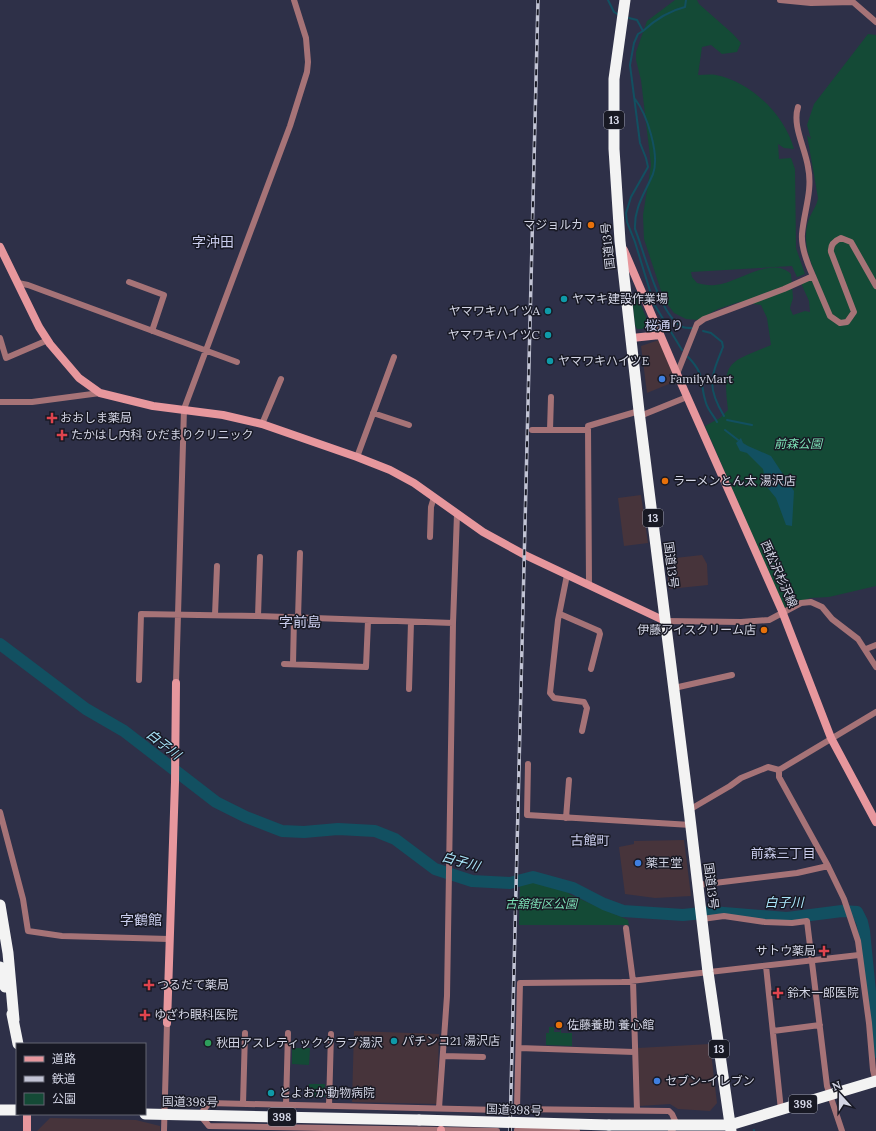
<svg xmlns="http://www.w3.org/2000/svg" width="876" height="1131" viewBox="0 0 876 1131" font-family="Lora,'Noto Sans JP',serif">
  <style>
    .commercial { fill: #47343b }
    .green { fill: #144a36 }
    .water { fill: #125061 }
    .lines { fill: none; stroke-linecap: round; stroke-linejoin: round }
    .stream { stroke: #125061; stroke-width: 2 }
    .river { stroke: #125061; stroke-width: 12 }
    .street { stroke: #a67377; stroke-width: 6 }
    .secondary { stroke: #e7979d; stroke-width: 8 }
    .highway { stroke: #f3f3f3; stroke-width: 11 }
    .rail-casing { stroke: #c2c4d5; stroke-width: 3.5 }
    .rail { stroke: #181924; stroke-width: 2; stroke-dasharray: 6; stroke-linecap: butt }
    .highway-bridge { stroke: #f3f3f3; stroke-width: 11 }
    .food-dot { fill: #e8710a; stroke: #181924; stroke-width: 1.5 }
    .culture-dot { fill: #0f9aa8; stroke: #181924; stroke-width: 1.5 }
    .shop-dot { fill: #3f7fe0; stroke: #181924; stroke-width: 1.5 }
    .health-dot { fill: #e0444e; stroke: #181924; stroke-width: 1.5 }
    .leisure-dot { fill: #2e9e5b; stroke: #181924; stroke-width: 1.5 }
    .labels { text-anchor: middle; stroke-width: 3; stroke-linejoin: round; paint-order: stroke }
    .shield { fill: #181924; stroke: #9b9dab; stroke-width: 1 }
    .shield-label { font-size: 11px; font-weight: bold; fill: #d3d5e5 }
    .poi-label { font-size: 12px; fill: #d3d5e5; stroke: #181924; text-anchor: start }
    .street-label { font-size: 12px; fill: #d3d5e5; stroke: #181924 }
    .park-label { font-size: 12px; font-style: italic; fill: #7bdfb5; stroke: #181924 }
    .neighbourhood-label { font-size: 13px; fill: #cacded; stroke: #181924 }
    .water-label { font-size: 13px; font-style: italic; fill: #aae6fb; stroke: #181924 }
    .quarter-label { font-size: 14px; fill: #cacded; stroke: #181924 }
  </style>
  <rect width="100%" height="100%" fill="#2e3048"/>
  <path class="commercial" d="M659,340l17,41 -29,12 -6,-47z
    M641,495l7,48 -24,3 -6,-48z
    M702,555l5,9 1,21 -39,4 -3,-30z
    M684,840l7,56 -36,2 -30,-4 -6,-47 15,-3v-3z
    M354,1031l85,3 -2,70 -85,-2z
    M710,1044l7,59 -7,8 -32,-2 -8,-5 -30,2 -2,-58z
    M50,1118l86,2 24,6v5h-123z"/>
  <path class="green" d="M675,0h22l2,4 34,30 8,9 -4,9 -15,2 -11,-9 -9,2 -4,28c6,0 12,-1 18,0 35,7 69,40 78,74l-10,-1 -6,-4 1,15 12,-1 4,11 1,79 9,26 -8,3 -5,-11 -101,6 1,5 5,6c5,1 12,3 18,2 22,-1 56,-30 76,-11l2,24 -3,10 3,7 12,-4 5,1 -1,-11 -9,-20 16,-6c-8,-19 -14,-36 -7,-56 3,-8 8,-13 9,-21l-11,-63 4,4 -4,-14 7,-21 54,-70 8,1v551l-47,11 -19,1 -26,10 -79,-182 15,-8 8,-8c-6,-50 0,-47 43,-65l-4,-27 -6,-13 -22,-3 -21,7 -20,11 -12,-1 -12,-6 -10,-13 -20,-61 -1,-24 8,-50 -10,-85 -5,-20v-8l11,-31z
    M634,294l3,2 12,28 -7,5h-5l-2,-4 -3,-29z
    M538,882l25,7 8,6 57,25 1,5h-110l1,-42z
    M549,1027h5v5h6v-5h1v6h11v13l-26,-1v-12h3z
    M292,1048h18l-1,17 -17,-1z
    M309,1084h16v13h-16z"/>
  <path class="water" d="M741,438l2,5 5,3 23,10 23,35 -2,35 -6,-1 -10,-27 -9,-11 -4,-18 -16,-16 -7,-2 -4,-8z"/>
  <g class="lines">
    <path class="stream" d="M608,0l6,12 5,3
      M629,18l8,2 6,11 -5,3 -4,9 -4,22 10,78 6,15 2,9 -17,30 -5,16 1,9 8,20 19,62 28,46
      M643,31c13,-12 25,-20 42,-24l1,-7
      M635,99c12,15 25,56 18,75 -8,19 -19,33 -18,55 9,22 25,89 48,98 2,1 6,1 9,1
      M703,331l8,2 11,9 1,5c-12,30 -17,39 1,69
      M688,357c18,18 11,25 18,46 2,7 8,13 11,19
      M727,420l25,5
      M725,430l13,10
      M754,1130v1"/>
    <path class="river" d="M0,644l86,65 38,22 92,71 30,15 36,14 22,1 34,-3 37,2 20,8 40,30 37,12 38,2 23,-6 40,11 31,16 19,7 60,4 29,-3 75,6 55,-7 15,1 5,10 2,9 12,121"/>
    <path class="street" d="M780,0l31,3 42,-1 23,20
      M813,276l17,40 10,7 7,-1 7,-10 -23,-60c-1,-7 3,-11 10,-14l10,4 25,44
      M129,282l35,13 -12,36
      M18,283l10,2 209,77
      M0,338l6,20 42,-18
      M677,374l20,-50 7,-5 80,-30 29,-13c-6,-13 -12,-28 -11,-42 2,-23 11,-44 6,-67 -3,-20 -16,-41 -10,-60
      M0,402h32l68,-9
      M373,413l36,12
      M640,416l47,-19
      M262,424l19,-45
      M532,430h56
      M550,430l1,-33
      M357,457l37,-100
      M430,537l1,-30 3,-10
      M567,575l-9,45 -8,73 4,5 30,4 3,6 -5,23
      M589,585l-1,-159 51,-15
      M560,614l39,17 1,3 -9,35
      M215,615l2,-49
      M258,616l2,-59
      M298,618l2,-65
      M665,621l76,1 28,-2 32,-17 10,-1 11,5 10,12 26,20 18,28
      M866,649l10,-4
      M284,664l82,3 2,-46
      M293,664l1,-46
      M139,680l2,-66 117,2 195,7
      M176,683l8,-274 106,-283 17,-54 1,-10 -2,-24 -12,-38
      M674,688l58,-13
      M409,689l2,-67
      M528,764l-1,51 164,10
      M779,770v7l49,89 16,33 14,42 11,82 4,47 3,12
      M779,770l97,-58
      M689,810l41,-24 11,-8 27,-11 11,3
      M0,812l23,87 5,32 34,5 107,3
      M566,818l3,-38
      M698,885l99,-12 31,-7
      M702,919l22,-3 41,6 27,1 15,-2 20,165 15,45
      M626,928l7,53 4,129
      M766,966l15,144
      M773,1031l47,-6
      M519,1048l115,4
      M443,1056l40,1
      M243,1104l2,-71
      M286,1105l2,-72
      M329,1106l2,-72
      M439,1108l8,-112 6,-373 4,-109
      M517,1130l60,1
      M164,1131l3,-108
      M497,1131l-288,-5 -9,-11 9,-12 290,7
      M671,1131l6,-6 -5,-11 -3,-3 -152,-2 3,-126 102,-1 237,-27"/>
    <path class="secondary" d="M0,247l39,80 11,17 29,34 21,15 53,13 70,9 39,9 95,33 33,13 24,13 69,49 42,23 140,66
      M624,250l53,124 105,237 49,127 45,84
      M632,338l28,-3
      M167,1023l8,-241 1,-99
      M27,1131v-17
      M441,1131v-1"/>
    <path class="highway" d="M625,0l-11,79v70l6,92 19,170 50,399 19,162 23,159
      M0,905l8,48 6,67
      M0,967l5,20
      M12,1014l6,30
      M0,1110h17
      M145,1114l274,6
      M609,1125h121l146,-44"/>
    <g class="rail-casing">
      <path id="rail" d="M510,1131l28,-1131"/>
    </g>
    <use href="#rail" class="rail"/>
    <path class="highway-bridge" d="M419,1120l190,5"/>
  </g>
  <g class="food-dot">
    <circle cx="591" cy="225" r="4"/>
    <circle cx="665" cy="481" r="4"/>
    <circle cx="764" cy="630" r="4"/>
    <circle cx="559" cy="1025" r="4"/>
  </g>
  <g class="culture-dot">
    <circle cx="564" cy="299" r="4"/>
    <circle cx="548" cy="311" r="4"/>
    <circle cx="548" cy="335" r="4"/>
    <circle cx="550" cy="361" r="4"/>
    <circle cx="394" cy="1041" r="4"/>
    <circle cx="271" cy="1093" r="4"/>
  </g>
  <g class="shop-dot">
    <circle cx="662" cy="379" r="4"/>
    <circle cx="638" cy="863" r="4"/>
    <circle cx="657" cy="1081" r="4"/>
  </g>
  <g class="health-dot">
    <path d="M50 412h4v4h4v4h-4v4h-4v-4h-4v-4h4z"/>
    <path d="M60 429h4v4h4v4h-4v4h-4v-4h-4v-4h4z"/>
    <path d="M822 945h4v4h4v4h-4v4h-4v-4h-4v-4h4z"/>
    <path d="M147 979h4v4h4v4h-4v4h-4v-4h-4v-4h4z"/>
    <path d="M776 987h4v4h4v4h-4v4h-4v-4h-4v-4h4z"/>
    <path d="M143 1009h4v4h4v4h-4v4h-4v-4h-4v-4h4z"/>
  </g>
  <circle class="leisure-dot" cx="208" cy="1043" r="4"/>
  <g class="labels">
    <g class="shield">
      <rect x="604" y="111" width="20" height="18" rx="3"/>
      <rect x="643" y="509" width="20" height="18" rx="3"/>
      <rect x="709" y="1040" width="20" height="18" rx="3"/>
      <rect x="789" y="1095" width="28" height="18" rx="3"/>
      <rect x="268" y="1108" width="28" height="18" rx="3"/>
    </g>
    <g class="shield-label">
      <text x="614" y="124">13</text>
      <text x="653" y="522">13</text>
      <text x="719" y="1053">13</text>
      <text x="803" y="1108">398</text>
      <text x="282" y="1121">398</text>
    </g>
    <g class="poi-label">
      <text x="583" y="229" text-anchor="end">マジョルカ</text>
      <text x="572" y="303">ヤマキ建設作業場</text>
      <text x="540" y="315" text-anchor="end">ヤマワキハイツA</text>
      <text x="540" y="339" text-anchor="end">ヤマワキハイツC</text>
      <text x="558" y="365">ヤマワキハイツE</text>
      <text x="670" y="383">FamilyMart</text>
      <text x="60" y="422">おおしま薬局</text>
      <text x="71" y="439">たかはし内科 ひだまりクリニック</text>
      <text x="673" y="485">ラーメンとん太 湯沢店</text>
      <text x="756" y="634" text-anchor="end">伊藤アイスクリーム店</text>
      <text x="646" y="867">薬王堂</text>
      <text x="816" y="955" text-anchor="end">サトウ薬局</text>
      <text x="157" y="989">つるだて薬局</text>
      <text x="787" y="997">鈴木一郎医院</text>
      <text x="154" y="1019">ゆざわ眼科医院</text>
      <text x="567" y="1029">佐藤養助 養心館</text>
      <text x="402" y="1045">パチンコ21 湯沢店</text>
      <text x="216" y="1047">秋田アスレティッククラブ湯沢</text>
      <text x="665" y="1085">セブン-イレブン</text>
      <text x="279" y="1097">とよおか動物病院</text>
    </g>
    <g class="street-label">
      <text transform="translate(608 246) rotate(-96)" y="4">国道13号</text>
      <text transform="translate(671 565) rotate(83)" y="4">国道13号</text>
      <text transform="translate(779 574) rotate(66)" y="4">西松沢杉沢線</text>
      <text transform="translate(711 886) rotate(83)" y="4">国道13号</text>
      <text transform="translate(190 1102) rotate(1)" y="4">国道398号</text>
      <text transform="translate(514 1110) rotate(2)" y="4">国道398号</text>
    </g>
    <g class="park-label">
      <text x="798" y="448">前森公園</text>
      <text x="541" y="908">古舘街区公園</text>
    </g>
    <g class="neighbourhood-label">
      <text x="664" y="330">桜通り</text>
      <text x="590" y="845">古館町</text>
      <text x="783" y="858">前森三丁目</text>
    </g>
    <g class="water-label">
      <text transform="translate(164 744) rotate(38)" y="5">白子川</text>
      <text transform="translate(461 861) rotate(16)" y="5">白子川</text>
      <text x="784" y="907">白子川</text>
    </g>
    <g class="quarter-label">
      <text x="213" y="247">字沖田</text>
      <text x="300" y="627">字前島</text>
      <text x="141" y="925">字鶴館</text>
    </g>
  </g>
  <rect x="16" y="1043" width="130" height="72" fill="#181924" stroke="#636471"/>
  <rect x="24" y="1056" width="20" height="6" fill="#e7979d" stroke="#636471"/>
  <text x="52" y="1063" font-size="12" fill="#d3d5e5">道路</text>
  <rect x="24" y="1076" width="20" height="6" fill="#c2c4d5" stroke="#636471"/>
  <text x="52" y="1083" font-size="12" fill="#d3d5e5">鉄道</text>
  <rect x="24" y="1093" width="20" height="12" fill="#144a36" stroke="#636471"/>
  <text x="52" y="1103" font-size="12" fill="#d3d5e5">公園</text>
  <g transform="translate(840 1095) rotate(339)" stroke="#181924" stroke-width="3" paint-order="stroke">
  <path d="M0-3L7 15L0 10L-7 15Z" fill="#d3d5e5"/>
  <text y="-6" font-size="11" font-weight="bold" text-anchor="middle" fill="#d3d5e5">N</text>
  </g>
</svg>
